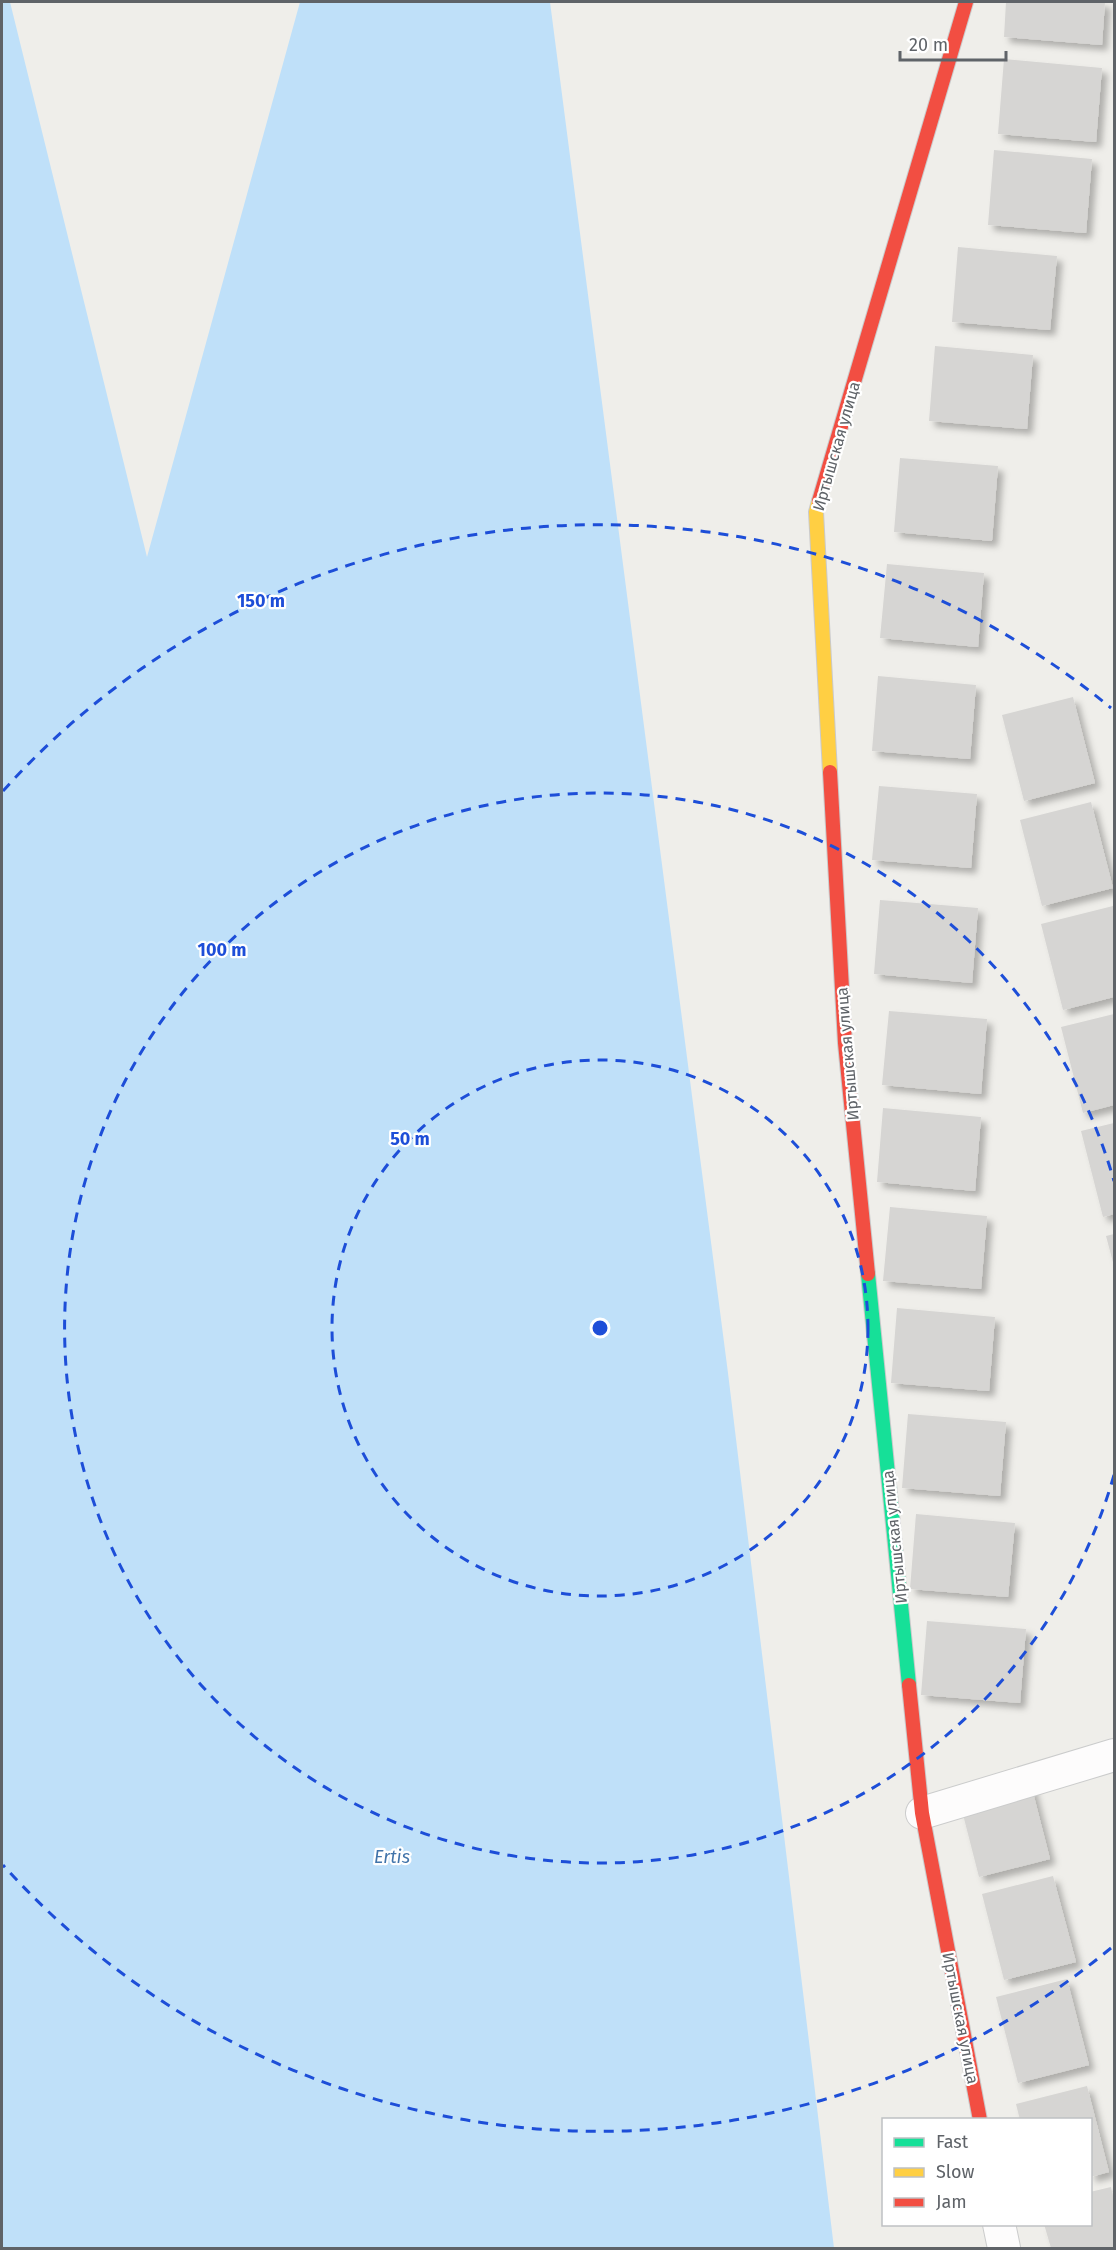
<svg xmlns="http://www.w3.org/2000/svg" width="1116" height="2250" viewBox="0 0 1116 2250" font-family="'Fira Sans',sans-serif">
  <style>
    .water { fill: #bfe0f9 }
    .building { fill: #d6d5d3; filter: url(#shadow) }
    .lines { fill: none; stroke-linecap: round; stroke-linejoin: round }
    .street-casing { stroke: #cbcccc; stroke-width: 34 }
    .fast-casing { stroke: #cacacb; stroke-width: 16 }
    .slow-casing { stroke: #cacacb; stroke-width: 16 }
    .jam-casing { stroke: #cacacb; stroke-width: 16 }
    .street { stroke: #fdfcfc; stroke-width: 32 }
    .fast { stroke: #16e098; stroke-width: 14 }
    .slow { stroke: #ffcf43; stroke-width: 14 }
    .jam { stroke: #f24e42; stroke-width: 14 }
    .ring { fill: none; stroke: #1d4ed8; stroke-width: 3; stroke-dasharray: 10 8 }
    .labels { text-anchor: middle; stroke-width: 4.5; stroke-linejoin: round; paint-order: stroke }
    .street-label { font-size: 16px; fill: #5f6368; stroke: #fff }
    .water-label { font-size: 18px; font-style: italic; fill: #4174aa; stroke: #fff }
    .centre { fill: #1d4ed8; stroke: #fff; stroke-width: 3 }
    .ring-label { font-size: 18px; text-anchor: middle; font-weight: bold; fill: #1d4ed8; stroke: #fff; stroke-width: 4.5; stroke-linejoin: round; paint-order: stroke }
  </style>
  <defs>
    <filter id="shadow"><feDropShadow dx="5.5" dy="5.5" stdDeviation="3" flood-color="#0004"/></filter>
  </defs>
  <rect width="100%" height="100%" fill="#efeeea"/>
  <path class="water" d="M2,2h8l137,555 153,-555h250l178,1371 106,875h-832z"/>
  <path class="building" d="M1006,2h99l-3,43 -98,-8z
    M1004,59l98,9 -6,74 -98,-8z
    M994,150l98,9 -6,74 -98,-8z
    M958,247l99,9 -7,74 -98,-8z
    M935,346l98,9 -6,74 -98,-8z
    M900,458l98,8 -6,75 -98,-9z
    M887,564l97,9 -6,74 -98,-9z
    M878,676l98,9 -6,74 -98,-8z
    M1073,697l22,86 -71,18 -22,-86z
    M879,786l98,8 -6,74 -99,-8z
    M1091,802l22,86 -71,18 -22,-86z
    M880,900l98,8 -6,75 -98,-9z
    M1113,906l1,8v83l-51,13 -22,-86z
    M889,1011l98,8 -6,75 -99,-9z
    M1114,1014v91l-31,8 -22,-86z
    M883,1108l98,9 -6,74 -98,-9z
    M1114,1123v91l-11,3 -22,-86z
    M890,1207l97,9 -6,73 -98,-8z
    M1114,1234v32l-8,-30z
    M897,1308l98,9 -6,74 -98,-8z
    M908,1414l98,8 -6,74 -98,-8z
    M916,1514l99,9 -7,74 -98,-8z
    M927,1621l99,8 -6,74 -99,-8z
    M1028,1773l22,86 -71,18 -22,-86z
    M1053,1876l23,86 -72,18 -22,-86z
    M1067,1979l22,86 -71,18 -22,-86z
    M1087,2086l22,86 -19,5v-57h-70l-4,-16z
    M1111,2187l3,15v46h-63l-7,-24h46v-32z"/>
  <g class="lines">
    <g class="street-casing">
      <path id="street" d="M922,1813l192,-58
        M999,2224l5,24"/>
    </g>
    <g class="fast-casing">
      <path id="fast" d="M868,1274l41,411"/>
    </g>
    <g class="slow-casing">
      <path id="slow" d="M819,501l-3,11 14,260"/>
    </g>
    <g class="jam-casing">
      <path id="jam" d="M819,501l147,-499
        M830,772l15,271 23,231
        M909,1685l13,128 58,307"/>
    </g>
    <use href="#street" class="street"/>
    <use href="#fast" class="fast"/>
    <use href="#slow" class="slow"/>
    <use href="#jam" class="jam"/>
  </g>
  <g class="ring">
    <circle cx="600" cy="1328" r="268"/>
    <path d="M1114 1475A535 535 0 1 1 1114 1181"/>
    <path d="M1111 1948A803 803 0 0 1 3 1865M3 791A803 803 0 0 1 1111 708"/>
  </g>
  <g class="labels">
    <g class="street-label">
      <text transform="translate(836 446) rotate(-74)" y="6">Иртышская улица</text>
      <text transform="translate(847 1054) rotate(-95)" y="6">Иртышская улица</text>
      <text transform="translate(894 1537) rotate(-96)" y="6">Иртышская улица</text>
      <text transform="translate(961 2018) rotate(79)" y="6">Иртышская улица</text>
    </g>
    <g class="water-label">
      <text x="392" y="1863">Ertis</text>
    </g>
  </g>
  <circle cx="600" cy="1328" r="9" class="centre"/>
  <g class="ring-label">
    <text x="261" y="607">150 m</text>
    <text x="222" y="956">100 m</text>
    <text x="410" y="1145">50 m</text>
  </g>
  <rect width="1116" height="2250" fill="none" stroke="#5f6368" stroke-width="6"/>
  <rect x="882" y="2118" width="210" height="108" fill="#ffffff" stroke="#bfc1c3" stroke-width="1.5"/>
  <rect x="894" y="2138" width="30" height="9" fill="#16e098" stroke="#bfc1c3" stroke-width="1.5"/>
  <text x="936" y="2148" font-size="18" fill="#5f6368">Fast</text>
  <rect x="894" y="2168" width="30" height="9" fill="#ffcf43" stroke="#bfc1c3" stroke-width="1.5"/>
  <text x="936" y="2178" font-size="18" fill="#5f6368">Slow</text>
  <rect x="894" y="2198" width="30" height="9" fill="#f24e42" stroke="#bfc1c3" stroke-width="1.5"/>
  <text x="936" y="2208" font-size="18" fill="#5f6368">Jam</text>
  <path d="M900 51v9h106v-9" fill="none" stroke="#5f6368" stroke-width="3"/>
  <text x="909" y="51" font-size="18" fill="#5f6368" stroke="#ffffff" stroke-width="4.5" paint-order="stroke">20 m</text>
</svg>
